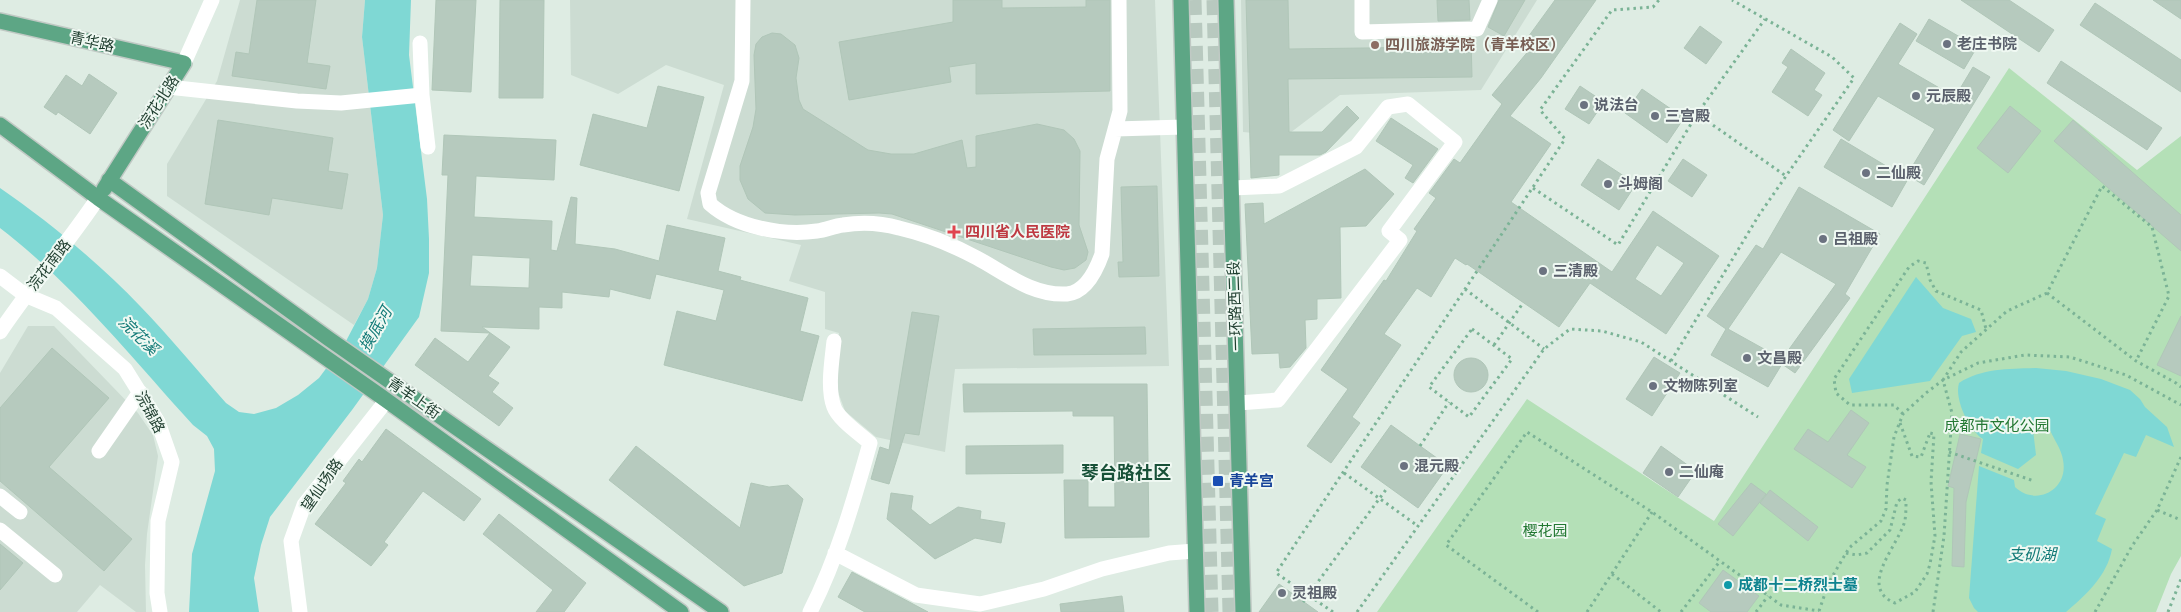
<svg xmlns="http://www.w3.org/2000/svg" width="2181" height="612" viewBox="0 0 2181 612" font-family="'Roboto Condensed','Noto Sans SC',sans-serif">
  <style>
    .built { fill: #ccdcd2 }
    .green { fill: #b4e0b7 }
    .water { fill: #7fd8d4 }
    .building { fill: #b6cabe; stroke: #b0c6b8; fill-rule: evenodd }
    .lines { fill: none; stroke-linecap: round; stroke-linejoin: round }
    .major-tunnel { stroke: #b8c9bf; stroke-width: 15; stroke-dasharray: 15 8; stroke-linecap: butt }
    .major-casing { stroke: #c0c9c4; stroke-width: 18 }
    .path { stroke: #7bb396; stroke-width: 3; stroke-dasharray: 2.5 4; stroke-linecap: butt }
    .minor { stroke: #fff; stroke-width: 15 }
    .major { stroke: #5da685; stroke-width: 15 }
    .worship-dot { fill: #6b7280; stroke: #eff8f2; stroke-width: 2 }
    .education-dot { fill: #8d6e63; stroke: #eff8f2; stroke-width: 2 }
    .health-dot { fill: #e0444e; stroke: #eff8f2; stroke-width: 2 }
    .transit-dot { fill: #1a4fb4; stroke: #eff8f2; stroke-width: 2 }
    .culture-dot { fill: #0f9aa8; stroke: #eff8f2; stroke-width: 2 }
    .labels { text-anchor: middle; stroke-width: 4; stroke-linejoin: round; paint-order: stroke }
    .street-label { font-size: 15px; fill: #1e3d2e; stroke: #eff8f2 }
    .worship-label { font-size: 15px; font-weight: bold; fill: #5b616d; stroke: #eff8f2; text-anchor: start }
    .education-label { font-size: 15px; font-weight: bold; fill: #785e54; stroke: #eff8f2; text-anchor: start }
    .health-label { font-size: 15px; font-weight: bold; fill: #be3a42; stroke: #eff8f2; text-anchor: start }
    .park-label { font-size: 15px; fill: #237833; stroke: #eff8f2 }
    .transit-label { font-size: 15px; font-weight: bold; fill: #164399; stroke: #eff8f2; text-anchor: start }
    .culture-label { font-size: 15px; font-weight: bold; fill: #0d838f; stroke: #eff8f2; text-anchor: start }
    .water-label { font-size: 16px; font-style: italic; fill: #127a77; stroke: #eff8f2 }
    .quarter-label { font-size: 18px; font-weight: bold; fill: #185138; stroke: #eff8f2 }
  </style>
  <rect width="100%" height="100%" fill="#deece3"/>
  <path class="built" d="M240,0h125l-3,37 21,178 -6,53 -9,31 -14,26 -187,-129v-32l50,-83z
    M570,0h585l14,366 -214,3 -10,83 -69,-15 -31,-26 -7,-19 -2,-24 3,-35 -14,-4v-37l-36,-11 12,-36 -114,-26 37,-134 -58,-20 -48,29 -47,-19z
    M1241,0h296l-56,90 -141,5 -54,41 -43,-4z
    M28,326h26l84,87 15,22 5,21 -11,78 -2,31 1,47h-10l-36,-27 -23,27h-77v-239z"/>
  <path class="green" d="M2009,68l128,102 44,-34v420l-10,18 -15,38h-779l150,-213 187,122z"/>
  <path class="water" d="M365,0h46l-2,55 18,144 2,40v34l-10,44 -67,93 -82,107 -9,28 -7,33 5,34h-70l3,-58 23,-83 -1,-22 -7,-13 -14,-11c-62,-68 -120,-141 -193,-197v-40c47,32 101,77 140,118 30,31 58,65 86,97l13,9 15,2 22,-6 22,-13 21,-17 26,-35 23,-44 9,-31 6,-53 -21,-178z
    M1916,277l27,31 28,11 5,13 -14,4 -32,45 -78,12 -3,-14z
    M2036,368l30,3 35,8 29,11 10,9 5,8 22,20 7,20 -28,-12 -10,22 -12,-4 -29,61 11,5 -9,22 15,8c-5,27 -26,46 -46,63h-88l-4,-4 -5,-10 10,-132 35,14 1,7c21,20 54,3 48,-27 -1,-10 -10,-22 -14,-32l-11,-1 -5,3 3,25 -18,14 -37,-16 2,-14c-14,-9 -29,-40 -24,-56 23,-15 51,-14 77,-15z"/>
  <path class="building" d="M257,0h59l-9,63 23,3 -4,23 -94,-13 4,-24 13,2z
    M436,0h40l-5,92 -39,-2z
    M500,0h44l-1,98h-44z
    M953,0h49v8l84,-1v-7h24v91l-134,3v-31l-27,4 2,15 -102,18 -10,-58 114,-20z
    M1246,0h42l1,49 150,-2v-8h32l1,38 -184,2 1,53h33l25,-26 12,12 -33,34 -6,3h-41v20l-28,3z
    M1437,0h32l1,20 -32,1z
    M1499,0h26l-21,36 -16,-9z
    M1555,0h41l-55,78 -31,38 41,28 -40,58 101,70 41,-61 66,45 -53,78 -76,-51 -31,44 -92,-63 -1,1 -11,-7 -24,39 -14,-9 -33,46 17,11 -49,72 8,6 -29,40 -24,-17 41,-57 -27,-19 63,-90 2,1 31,-50 -3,-2 22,-31 -7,-5 25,-34 6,4 42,-59 -10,-9 38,-46 -7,-5zM1657,245l27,18 -23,33 -26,-17z
    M1961,0h48l45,30 -15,22z
    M2153,0h28v19z
    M2095,3l86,57v32l-101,-67z
    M1929,19l48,28 -13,22 -48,-28z
    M1900,23l17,11 -19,30 57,33 18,-30 17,10 -66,108 -17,-10 28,-46 -57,-33 -29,45 -16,-11z
    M1700,26l22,16 -16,22 -22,-16z
    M772,33l9,1 14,11 4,13 -3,20 3,22 4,9 65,41 23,4h23l48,-14 5,28 9,-1v-31l61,-12 27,6 10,9 6,12 -1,74 9,27 -2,8 -11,8 -11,2 -13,-3 -159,-53 -13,-1 -84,2 -30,-2 -17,-14 -8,-19v-14l13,-39 3,-18 -2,-54 2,-11 6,-7z
    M1791,49l34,24 -11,17 8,5 -14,21 -36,-24 16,-25 -6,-4z
    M2061,61l101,67 -15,22 -100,-67z
    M89,74l28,19 -27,41 -32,-22 -2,3 -12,-8 22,-32 16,11z
    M658,86l46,11 -25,94 -99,-26 13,-51 54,14z
    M1580,86l24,16 -15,22 -24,-15z
    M1642,89l42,29 -17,25 -42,-30z
    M2010,106l31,25 -33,42 -31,-25z
    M1391,118l47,31 -25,34 -8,-5 8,-13 -37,-24z
    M218,120l115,18 -5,33 20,3 -6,35 -70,-11 -3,17 -64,-11z
    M2073,120l108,95v36l-127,-110z
    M444,135l112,5 -2,40 -78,-4 -2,41 78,4 -1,29 6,1 14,-54 6,1 -2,46 40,5 44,12 8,-36 58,13 -7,33 23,6 -1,3 68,18 -8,33 19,5 -17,65 -138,-36 13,-54 39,10 8,-31 -68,-16 -6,25 -40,-10 -1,8 -47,-5v16l-23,-1v22l-57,-2 28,20 -22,29 11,7 -7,9 21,16 -14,18 -84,-61 20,-27 33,24 22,-29 -49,-2 7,-156h-6zM472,255l58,3 -1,30 -59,-2z
    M1841,139l67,40 -16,28 -68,-40z
    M1598,159l38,25 -17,26 -38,-25z
    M1683,159l24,16 -15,22 -24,-16z
    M1365,169l29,25 -28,32 -26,1 1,71 -24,1v20l-12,1 1,28 -16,19 -10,1 -1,-15 -27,1 -7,-150 18,-1 1,21z
    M1157,186l2,90 -40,1 -1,-15h5l-2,-75z
    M1799,187l81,47 -35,60 5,4 -55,75 -13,-9 -14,23 -57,-32 15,-26 -19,-13 49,-71 7,4zM1781,252l55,32 -54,75 -54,-30z
    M912,312l27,4 -20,119 -14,-2 -16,51 -18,-5 9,-32 9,3z
    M2181,316v60l-24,-11z
    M1145,327l1,27 -112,1 -1,-26z
    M52,348l57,50 -60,69 83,72 -28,32 -104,-90v-73z
    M1654,357l26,16 -28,43 -26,-17z
    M1454 375a17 17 0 1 1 34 0a17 17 0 1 1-34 0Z
    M963,384h184l2,153 -84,1 -1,-58h24v27h27l-1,-91h-41v-5l-109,1z
    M1851,410l18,13 -22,32 19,12 -14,21 -58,-39 14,-20 20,13z
    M1391,425l57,41 -30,42 -57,-41z
    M386,429l95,70 -17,22 -41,-30 -39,51 4,3 -17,21 -56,-42 31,-41 -3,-2 16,-22 3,3z
    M1960,434l21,5 -15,63 -2,65 -12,-1 2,-78 -6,-2z
    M1063,445v28l-97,1v-28z
    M636,446l104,82 11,-45 18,4 19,-2 15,14 -21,74 -38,13 -135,-106z
    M1661,446l35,25 -18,26 -35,-24z
    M1751,483l15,11 -33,42 -15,-12z
    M1770,490l48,37 -10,14 -48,-38z
    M891,493l22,3 -2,13 19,16 28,-18 23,4 -1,8 25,4 -4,20 -26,-5 -40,21 -48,-40z
    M499,514l87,69 -22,29h-28l17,-22 -70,-56z
    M0,544l23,19 -23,27z
    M1723,570l36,26 -12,16h-36l-12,-9z
    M852,572l61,32 15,8h-63l-27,-15z
    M1279,584l39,28h-59z
    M1122,596l2,16h-63l-1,-8z"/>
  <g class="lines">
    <path class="major-tunnel" d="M1194,0l17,612
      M1214,0l16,612"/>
    <g class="major-casing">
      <path id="major" d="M1181,0l16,612
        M1226,0l17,612
        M0,21l184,42 -80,126
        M0,125l98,73 281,197 302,217
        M109,180l220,159 392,273"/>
    </g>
    <path class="path" d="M1697,114l89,62
      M1533,188l85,57 79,-131 68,-95
      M1465,289l79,60
      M2047,293l89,68 40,22 5,4
      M1472,329l40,30 -43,58 -40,-30z
      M1494,345l29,-42
      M1671,361l88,-146 95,-137 -22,-21 -100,-57
      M1903,414l-9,-9h-44l-14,-12 -2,-14 75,-112 9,-6 8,2 4,17 6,11 45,19 5,19
      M1900,423l12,33 9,1 9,-24
      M1420,446l29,-44
      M1949,452l85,29
      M2181,457l-24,53 24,10
      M1344,473l74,53
      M1846,553l11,2 10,-2 23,-23 7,-28 5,-4 4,2c0,7 0,14 -1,20 -5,24 -49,67 -10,83l20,-11 12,-18 3,-10 5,-28 -4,-54 3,-48 -4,-1
      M1612,574l49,38
      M1303,602l85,-115
      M1819,611l10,-29 20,-34 32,-27 5,-12 1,-24 7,-48 9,-23 23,-21 17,-13 35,-17 47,-8 45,2 56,18 55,30
      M1333,612l-57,-39 289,-434 -25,-29 72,-100 41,-3 6,-7
      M1357,612l187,-263 26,-20 32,2 39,11 117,75
      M1538,612l-92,-67 81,-113 125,80 129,93 38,6
      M1587,612l65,-100
      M1681,612l39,-51
      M1756,612l12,-16
      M1933,612l11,-76 8,-123 -9,-33 18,-28 46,-41 40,-18 55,-107 50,41 17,69 -33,65
      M2095,612l37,-66 25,-36
      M2168,612l13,-33"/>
    <path class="minor" d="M743,0l-1,81 -34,112 2,11c26,23 72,32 107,27 9,-1 17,-5 26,-6 18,-3 38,-2 56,3 26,6 54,17 78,30 28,15 55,38 90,36 19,-2 29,-23 35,-40l5,-95 13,-48 -1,-111
      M1362,0v32l115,-3 13,-29
      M420,43l2,52 6,52
      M184,63l28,-63
      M168,87l129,14 44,2 81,-8
      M1115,129l69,-2
      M1232,188l47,-2 77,-39 32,-40 20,-3 47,38 -66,89 11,9 -122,160 -40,3
      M0,276l25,19 31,13 69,61 33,53 14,40 -14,59 -1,72 3,19
      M0,332c31,-46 67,-88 98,-134
      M99,451l41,-59
      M0,496l20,16
      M0,530l55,45
      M835,553l81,42 64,9 64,-15 58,-20 67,-16 26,-2
      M300,612l-9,-71 13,-36 82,-104
      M810,612c27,-53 44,-112 60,-169 -10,-9 -32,-24 -36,-36 -7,-18 -2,-47 0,-66"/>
    <use href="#major" class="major"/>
  </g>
  <g class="worship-dot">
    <circle cx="1947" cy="44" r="5"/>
    <circle cx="1916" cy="96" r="5"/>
    <circle cx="1584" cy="105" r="5"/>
    <circle cx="1655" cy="116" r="5"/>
    <circle cx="1866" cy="173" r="5"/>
    <circle cx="1608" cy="184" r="5"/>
    <circle cx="1823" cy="239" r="5"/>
    <circle cx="1543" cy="271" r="5"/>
    <circle cx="1747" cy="358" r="5"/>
    <circle cx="1653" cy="386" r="5"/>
    <circle cx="1404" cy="466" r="5"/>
    <circle cx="1669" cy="472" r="5"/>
    <circle cx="1282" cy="593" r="5"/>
  </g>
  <circle class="education-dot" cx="1375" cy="45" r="5"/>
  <path class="health-dot" d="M951.5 224.5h5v5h5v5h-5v5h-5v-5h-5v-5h5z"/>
  <rect class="transit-dot" x="1212" y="475" width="12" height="12" rx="2.5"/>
  <circle class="culture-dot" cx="1728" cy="585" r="5"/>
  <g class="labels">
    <g class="street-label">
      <text transform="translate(92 42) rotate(13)" y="5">青华路</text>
      <text transform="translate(159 102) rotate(-57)" y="5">浣花北路</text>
      <text transform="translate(49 265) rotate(-52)" y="5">浣花南路</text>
      <text transform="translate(1235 306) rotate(-92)" y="5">一环路西二段</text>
      <text transform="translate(414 398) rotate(35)" y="5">青羊上街</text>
      <text transform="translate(150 412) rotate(62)" y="5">浣锦路</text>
      <text transform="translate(322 485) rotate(-55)" y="5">望仙场路</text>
    </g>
    <g class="worship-label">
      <text x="1957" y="49">老庄书院</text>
      <text x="1926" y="101">元辰殿</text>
      <text x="1594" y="110">说法台</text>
      <text x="1665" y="121">三宫殿</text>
      <text x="1876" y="178">二仙殿</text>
      <text x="1618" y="189">斗姆阁</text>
      <text x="1833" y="244">吕祖殿</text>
      <text x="1553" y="276">三清殿</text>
      <text x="1757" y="363">文昌殿</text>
      <text x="1663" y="391">文物陈列室</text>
      <text x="1414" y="471">混元殿</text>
      <text x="1679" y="477">二仙庵</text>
      <text x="1292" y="598">灵祖殿</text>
    </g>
    <g class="education-label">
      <text x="1385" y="50">四川旅游学院（青羊校区）</text>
    </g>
    <g class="health-label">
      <text x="965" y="237">四川省人民医院</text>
    </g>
    <g class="park-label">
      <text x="1997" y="431">成都市文化公园</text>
      <text x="1545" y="536">樱花园</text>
    </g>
    <g class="transit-label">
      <text x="1229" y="486">青羊宫</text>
    </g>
    <g class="culture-label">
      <text x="1738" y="590">成都十二桥烈士墓</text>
    </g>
    <g class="water-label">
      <text transform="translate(375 329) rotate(-60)" y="6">摸底河</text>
      <text transform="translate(139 335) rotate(44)" y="6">浣花溪</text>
      <text x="2032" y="560">支矶湖</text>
    </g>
    <g class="quarter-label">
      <text x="1126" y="479">琴台路社区</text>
    </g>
  </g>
</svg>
